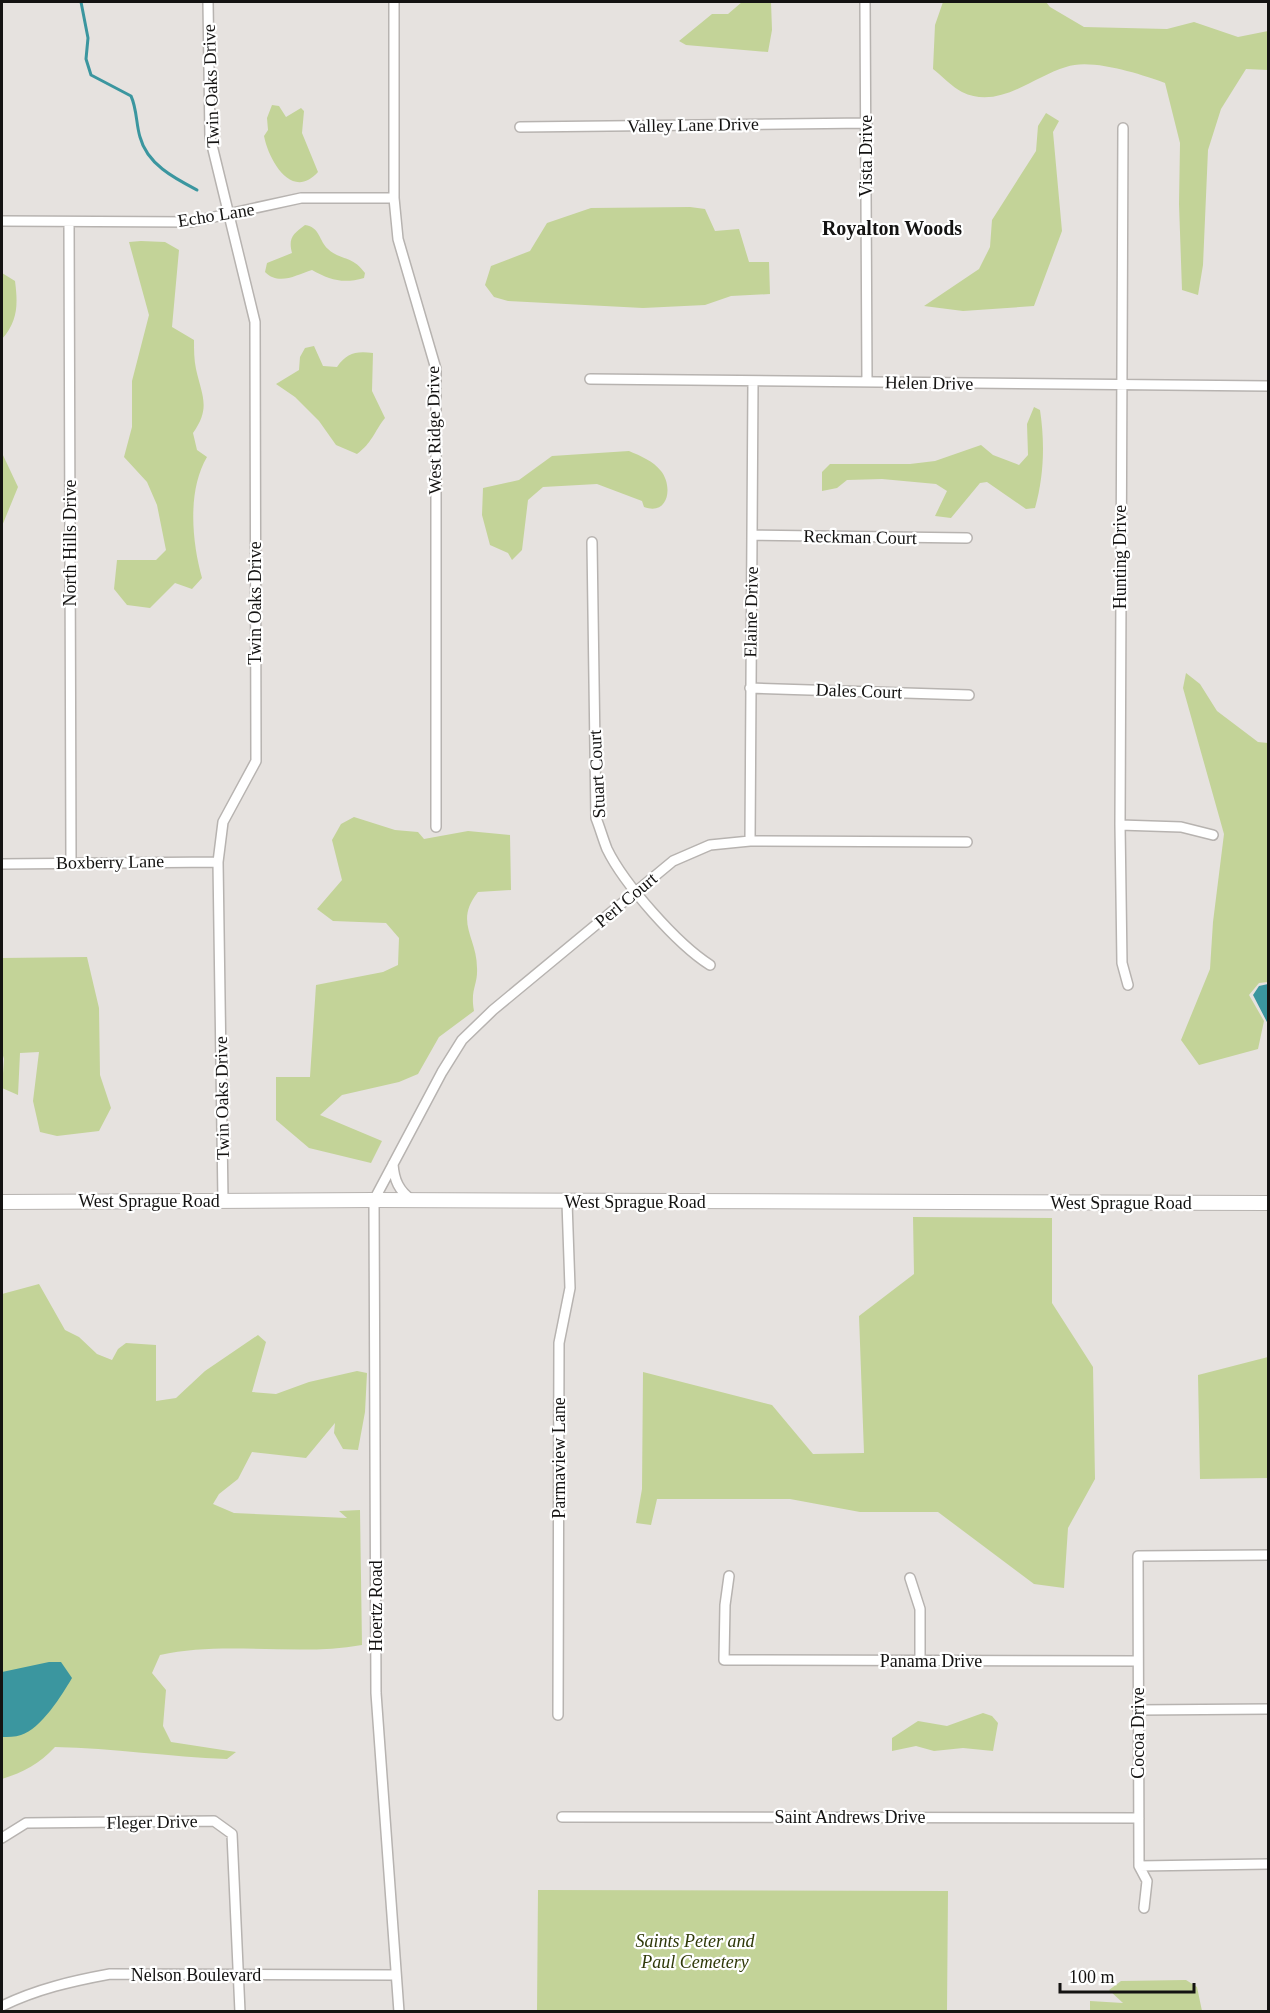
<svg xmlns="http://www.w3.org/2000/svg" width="1270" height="2013" viewBox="0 0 1270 2013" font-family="Georgia,serif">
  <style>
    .green { fill: #c3d398 }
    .water { fill: #3b969f }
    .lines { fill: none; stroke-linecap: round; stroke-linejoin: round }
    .stream { stroke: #3b969f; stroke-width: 3 }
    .street-casing { stroke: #b7b3b0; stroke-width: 12 }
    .secondary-casing { stroke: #b7b3b0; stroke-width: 16 }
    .street { stroke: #fff; stroke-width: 9 }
    .secondary { stroke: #fff; stroke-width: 14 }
    .labels { text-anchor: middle; stroke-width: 4.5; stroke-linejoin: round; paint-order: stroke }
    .street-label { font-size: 18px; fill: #141312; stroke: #fff }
    .park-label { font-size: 18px; font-style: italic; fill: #2f3909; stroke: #fff }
    .neighbourhood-label { font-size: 20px; font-weight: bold; fill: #141312; stroke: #fff }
  </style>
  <rect width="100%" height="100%" fill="#e6e2df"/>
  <path class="green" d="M742,2h29l1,28 -4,22 -82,-7 -7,-4 33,-27h16z
    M943,2h103l4,5 34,20 83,2 27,-7 44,15 30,-6v39l-22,-1 -25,40 -13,41 -5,115 -5,30 -16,-5 -3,-86 1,-61 -15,-60c-25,-9 -74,-25 -99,-16 -34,10 -67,43 -104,25 -10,-5 -20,-16 -29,-23l2,-44z
    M272,105l7,1 7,11 15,-9 3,3 -2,22 16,39c-26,29 -49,-11 -54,-36l4,-6 -1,-12z
    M1046,113l13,8 -6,11 9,99 -28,75 -71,5 -39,-5 55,-37 11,-22 2,-27 44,-69 2,-25z
    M690,207l15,2 10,22 24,-2 10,33h20l1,32 -39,2 -26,9 -62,3 -135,-7 -14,-4 -9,-12 6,-19 39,-15 17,-28 44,-15z
    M305,225c15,2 14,16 23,24 13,12 24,6 37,24l-1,5c-21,6 -34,2 -52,-8 -16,5 -33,16 -47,2l2,-9 25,-10c-4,-15 1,-19 13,-28z
    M141,241l24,1 14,8 -7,77 22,13c0,10 0,20 2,29 6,27 15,39 -3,64l4,17 10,7c-20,34 -15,85 -5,121l-10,11 -17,-6 -25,25 -23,-3 -13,-16 3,-29h39l10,-10 -9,-45 -10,-23 -23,-25 8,-30v-46l17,-66 -20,-73z
    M2,273l13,8c3,23 3,40 -13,58z
    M314,346l9,20 14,1c10,-14 18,-16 36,-14l-1,38 13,27c-11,14 -13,25 -28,36l-21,-9 -17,-24 -24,-24 -19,-13 23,-14 1,-13 5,-9z
    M1034,407l6,3c5,33 4,66 -5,98l-9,1 -39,-27 -7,1 -29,35 -16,-2 12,-25 -11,-7 -54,-5 -35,1 -10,8 -15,3v-19l8,-8h80l25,-3 46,-16 12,10 26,10 9,-10 -1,-31z
    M629,451c12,5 24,10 32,20 12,15 8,45 -17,36l-2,-6 -45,-17 -54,3 -15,13 -6,50 -10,10 -4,-7 -18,-8 -8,-30 1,-27 36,-8 33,-24z
    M2,453l16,34 -16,39z
    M1186,673l14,11 17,27 41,31 10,1v239l-9,1 -10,12 15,26 -6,28 -59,16 -18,-25 29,-71 3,-47 11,-88 -41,-146z
    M354,817l41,13 23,2 6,7 44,-8 42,4 1,55 -33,2c-24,30 -1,45 -1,76 1,17 -7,21 -3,43l-35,26 -21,37 -19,8 -57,13 -22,20 62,26 -11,22 -62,-15 -33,-28v-43h34l6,-92 67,-13 15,-7 1,-27 -13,-15 -53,-2 -16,-12 25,-29 -10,-40 9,-16z
    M87,957l12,51 1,67 11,33 -12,23 -42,5 -17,-4 -7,-31 6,-49 -19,1 -2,42 -16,-7 2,-29 -2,-7v-94z
    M913,1217l139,1v85l41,64 2,112 -27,49 -4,60 -30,-4 -96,-72h-78l-70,-13h-133l-6,26 -15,-2 6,-34 1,-117 129,33 41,49 51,-1 -5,-137 55,-42z
    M39,1284l26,46 14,7 18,17 15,6 6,-11 8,-6 30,2v56l20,-3 29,-27 53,-36 8,7 -14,50 24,2 33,-12 48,-11 10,2 -2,39 -7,38 -15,-1 -9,-16 1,-10 -29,35 -54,-6 -14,27 -19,15 -6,10 21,9 113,5 -8,-7 21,-1 2,135c-66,12 -136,-5 -202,10l-8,18 14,17 -3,36 8,16 65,10 -9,7c-57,-2 -114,-11 -172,-12 -16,17 -31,25 -53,32v-485z
    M1268,1357v121l-68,1 -2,-104z
    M983,1713l9,3 6,7 -5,28 -30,-3 -29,3 -18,-5 -24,5v-13l26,-17 29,5z
    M538,1890l410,1 -1,120h-410z
    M1186,1980l11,7 5,24h-112v-10l33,2 -14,-13 12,-9z"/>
  <path class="water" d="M1268,984v40l-15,-29 6,-9z
    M49,1662h12l11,16c-10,17 -31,51 -51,57 -6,2 -13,2 -19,2v-65z"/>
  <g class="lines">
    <path class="stream" d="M81,2l7,36 -2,21 5,16 40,21c6,13 5,28 9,41 7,27 34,41 57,53"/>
    <g class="street-casing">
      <path id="street" d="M208,2l2,135 45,185 1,439 -33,61 -5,40 5,338
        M394,2v196l4,41 38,130v458
        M865,2l2,380
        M520,127l347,-4
        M1123,128l-3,697 2,138 6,22
        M2,221l189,1 110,-24h93
        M69,222l2,641
        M590,379l678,7
        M753,535l214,3
        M592,542l4,276c4,10 7,21 11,31 17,35 70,95 103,116
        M750,688l219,7
        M1120,825l61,2 32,8
        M750,841l3,-459
        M2,864l216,-2
        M393,1164c1,16 6,27 19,36
        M729,1576l-4,29 -1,55 414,1
        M910,1578l10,31v52
        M1138,1710l130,-1
        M558,1715l1,-372 11,-55 -3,-86
        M562,1817l577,1
        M2,1838l24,-15 188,-2 18,13 8,178
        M1139,1866l129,-2
        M1144,1908l3,-27 -8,-15 -1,-310 130,-1
        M2,2006c35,-17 70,-25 108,-32l286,1
        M399,2012l-23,-319 -2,-493 68,-128 20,-32 31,-30 180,-149 37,-16 40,-4 217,1"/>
    </g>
    <g class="secondary-casing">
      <path id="secondary" d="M2,1202l372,-2 894,3"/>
    </g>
    <use href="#street" class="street"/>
    <use href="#secondary" class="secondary"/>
  </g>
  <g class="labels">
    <g class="street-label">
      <text transform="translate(211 86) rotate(-92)" y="6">Twin Oaks Drive</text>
      <text transform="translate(693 125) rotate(-1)" y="6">Valley Lane Drive</text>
      <text transform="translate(866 156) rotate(-90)" y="6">Vista Drive</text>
      <text transform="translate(216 215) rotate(-9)" y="6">Echo Lane</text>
      <text transform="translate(929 383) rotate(1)" y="6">Helen Drive</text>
      <text transform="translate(434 430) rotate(-91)" y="6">West Ridge Drive</text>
      <text transform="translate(860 537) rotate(1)" y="6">Reckman Court</text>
      <text transform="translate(70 543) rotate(-90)" y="6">North Hills Drive</text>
      <text transform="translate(1120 557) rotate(-90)" y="6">Hunting Drive</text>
      <text transform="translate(255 603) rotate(-90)" y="6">Twin Oaks Drive</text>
      <text transform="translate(751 612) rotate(-89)" y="6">Elaine Drive</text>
      <text transform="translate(859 691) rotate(2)" y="6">Dales Court</text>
      <text transform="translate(597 774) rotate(-93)" y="6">Stuart Court</text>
      <text transform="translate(110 862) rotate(-1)" y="6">Boxberry Lane</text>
      <text transform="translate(626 900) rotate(-40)" y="6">Perl Court</text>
      <text transform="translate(222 1098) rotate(-91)" y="6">Twin Oaks Drive</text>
      <text x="149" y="1207">West Sprague Road</text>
      <text x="635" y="1208">West Sprague Road</text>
      <text x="1121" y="1209">West Sprague Road</text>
      <text transform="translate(559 1458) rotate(-90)" y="6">Parmaview Lane</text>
      <text transform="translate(376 1606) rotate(-90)" y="6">Hoertz Road</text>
      <text x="931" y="1667">Panama Drive</text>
      <text transform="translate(1138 1733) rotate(-90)" y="6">Cocoa Drive</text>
      <text x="850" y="1823">Saint Andrews Drive</text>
      <text transform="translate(152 1822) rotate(-1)" y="6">Fleger Drive</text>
      <text x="196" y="1981">Nelson Boulevard</text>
    </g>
    <g class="park-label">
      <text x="695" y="1947">Saints Peter and<tspan x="695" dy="21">Paul Cemetery</tspan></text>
    </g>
    <g class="neighbourhood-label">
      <text x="892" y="235">Royalton Woods</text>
    </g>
  </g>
  <rect width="1270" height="2013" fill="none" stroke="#141312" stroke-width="6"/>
  <path d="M1060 1983v9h134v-9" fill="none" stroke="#141312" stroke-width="3"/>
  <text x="1069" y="1983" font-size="18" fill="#141312" stroke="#ffffff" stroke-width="4.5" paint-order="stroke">100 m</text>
</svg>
